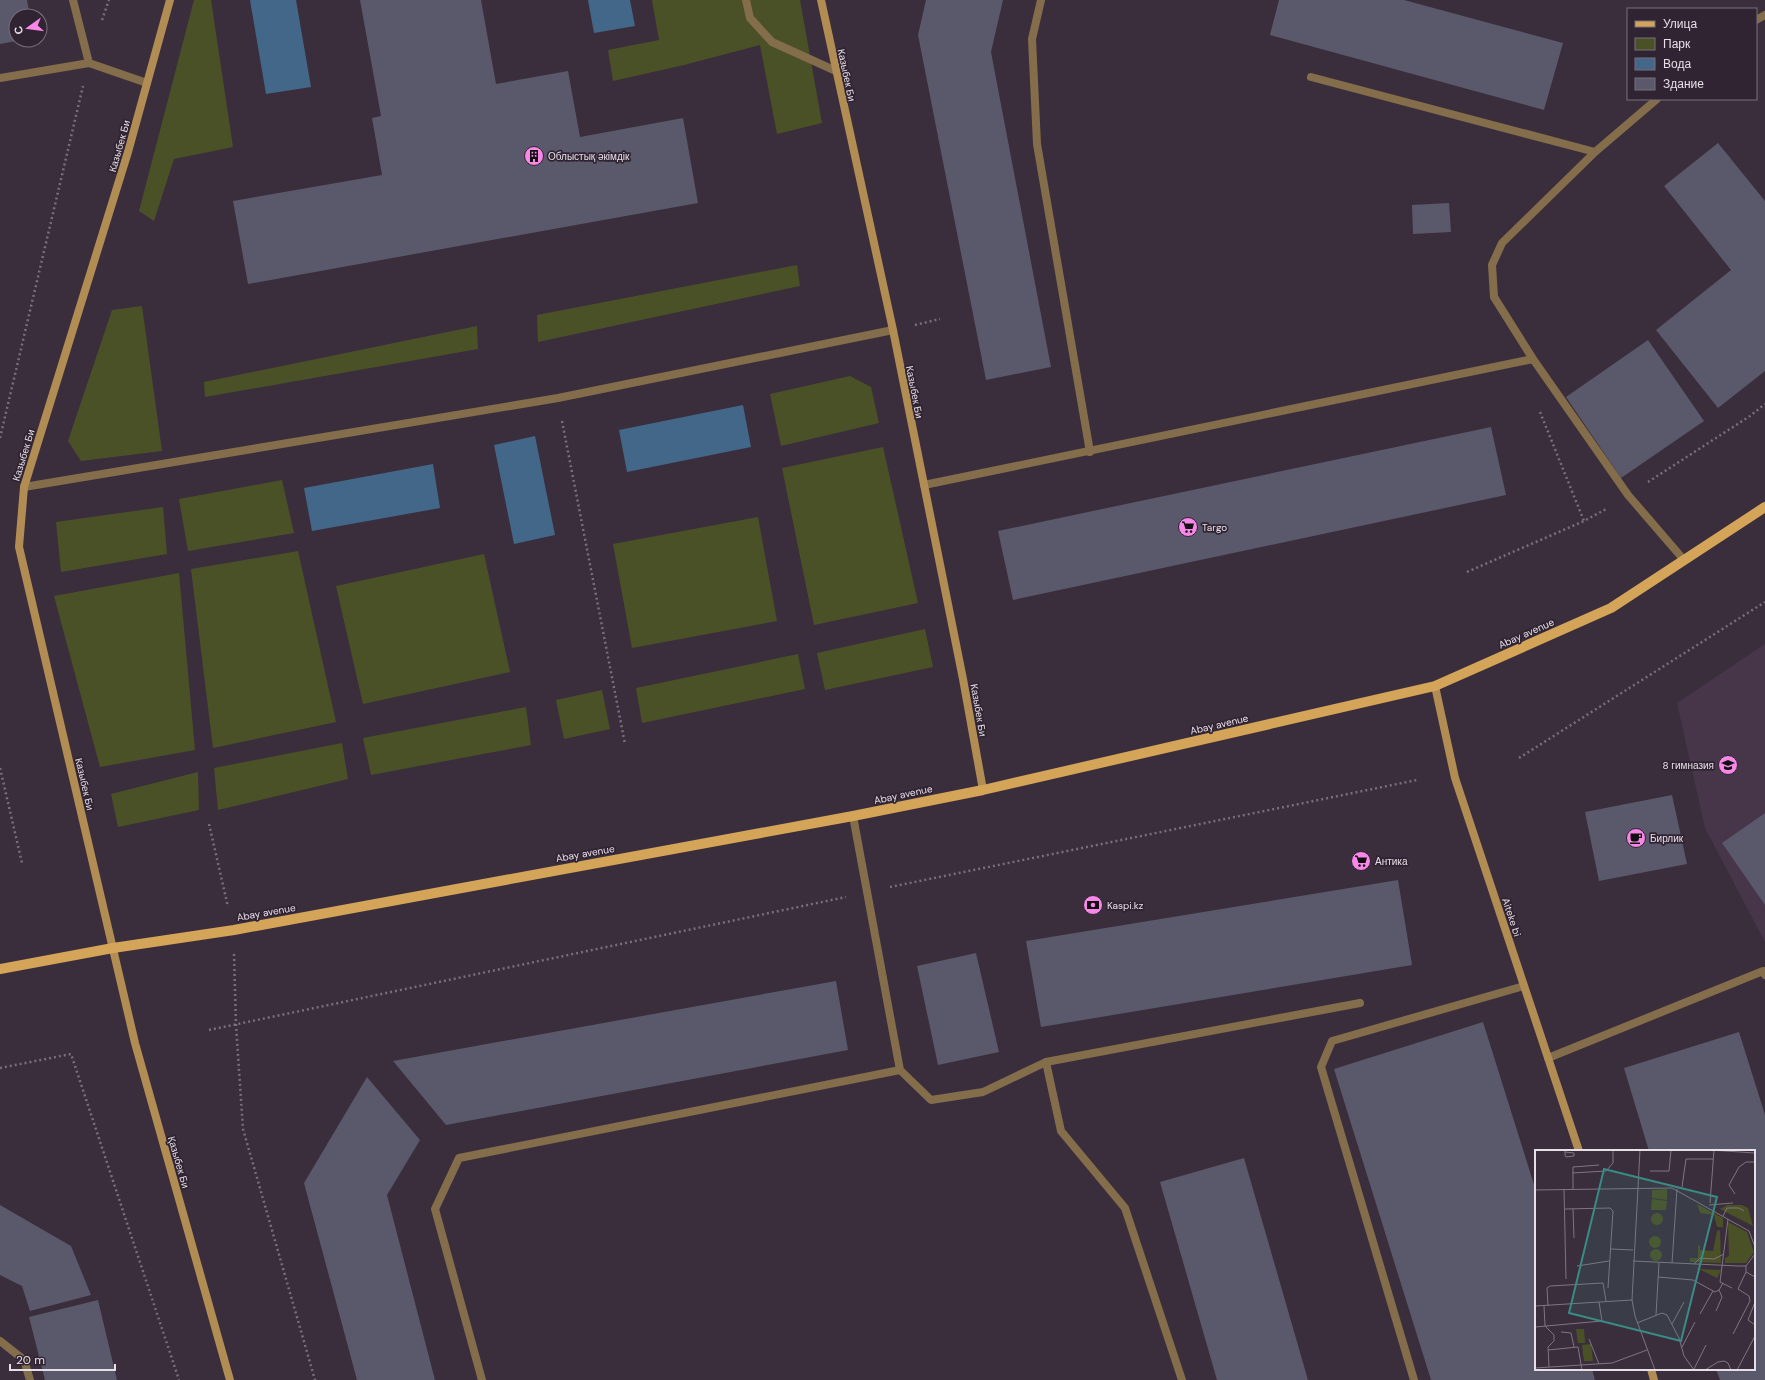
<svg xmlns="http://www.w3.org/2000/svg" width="1765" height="1380" viewBox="0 0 1765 1380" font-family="'DM Sans',sans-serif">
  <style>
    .built { fill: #47364a }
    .green { fill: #4b5126 }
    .water { fill: #436789 }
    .building { fill: #5a586b }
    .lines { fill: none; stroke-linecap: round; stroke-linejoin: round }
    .path { stroke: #796e7a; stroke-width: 2.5; stroke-dasharray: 2 3; stroke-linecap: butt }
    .lane { stroke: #846d4a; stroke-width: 8 }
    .secondary { stroke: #b18d53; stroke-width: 8 }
    .primary { stroke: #d4a559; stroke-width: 10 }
    .labels { text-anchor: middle; stroke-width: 3.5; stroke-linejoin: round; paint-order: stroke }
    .street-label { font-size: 10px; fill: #e7dfe8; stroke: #302432 }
    .poi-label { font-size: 10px; fill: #e7dfe8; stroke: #302432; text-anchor: start }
    .inset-road { fill: none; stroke: #7f7581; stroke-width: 1 }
    .view { fill: #3a8b86; fill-opacity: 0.15; stroke: #3a8b86; stroke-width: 2 }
    .inset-edge { fill: none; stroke: #e7dfe8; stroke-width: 2 }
  </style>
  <rect width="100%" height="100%" fill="#3a2e3c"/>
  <path class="built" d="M1765,644v298l-60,-114 -28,-125z"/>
  <path class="green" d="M194,0h17l22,147 -59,12 -20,62 -15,-10z
    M652,0h148l22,123 -45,11 -17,-89 -76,20 -71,16 -5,-31 51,-10z
    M797,265l3,21 -262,56 -1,-27z
    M142,306l20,145 -81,10 -13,-20 44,-131z
    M477,326l1,23 -273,48 -1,-15z
    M850,376l21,11 8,36 -98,23 -11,-52z
    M883,447l35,156 -104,22 -32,-157z
    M282,480l12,53 -106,18 -9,-52z
    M163,507l4,47 -106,18 -5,-50z
    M758,517l19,104 -145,27 -19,-104z
    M298,551l38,171 -123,26 -22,-179z
    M484,554l26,118 -147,32 -27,-118z
    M179,573l16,177 -95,17 -46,-171z
    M925,629l8,38 -108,23 -8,-37z
    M798,654l7,35 -163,34 -6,-35z
    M602,690l8,39 -46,10 -8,-39z
    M526,707l5,38 -160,30 -8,-37z
    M342,743l6,36 -130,31 -4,-42z
    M198,772l1,38 -81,17 -7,-33z"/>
  <path class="water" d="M250,0h46l15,87 -45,7z
    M588,0h42l5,26 -41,7z
    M743,405l8,42 -124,25 -8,-42z
    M535,436l20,99 -41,9 -20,-99z
    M433,464l7,44 -128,23 -8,-43z"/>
  <path class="building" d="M0,0h27l3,16h-14v25l-16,3z
    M360,0h121l15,84 72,-13 12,66 103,-19 15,85 -450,81 -15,-83 149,-26 -10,-57 9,-2z
    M926,0h77l-12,52 60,315 -65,13 -68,-345z
    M1279,0h125l159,43 -19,67 -274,-75z
    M1718,143l47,58v170l-47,37 -62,-78 75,-60 -67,-84z
    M1449,203l2,29 -38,2 -1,-29z
    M1648,340l56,81 -83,57 -55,-81z
    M1491,427l15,68 -493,105 -15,-69z
    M1672,795l15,69 -88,17 -14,-69z
    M1765,813v92l-43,-62z
    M1398,880l14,85 -371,62 -15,-86z
    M976,953l23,99 -61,13 -21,-99z
    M836,981l12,69 -402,75 -53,-64z
    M1483,1022l53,169v178h56l3,11h-164l-97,-311z
    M1739,1032l26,83v265h-45l-4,-11h38v-218h-105l-25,-83z
    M367,1077l53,63 -33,55 48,185h-78l-53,-197z
    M1244,1158l64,222h-91l-57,-198z
    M0,1205l71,41 20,49 -61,16 -8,-25 -22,-11z
    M98,1300l19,80h-72l-16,-63z"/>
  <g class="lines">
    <path class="path" d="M102,20l7,-20
      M915,325l25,-6
      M1540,412l44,109
      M562,421l63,323
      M0,438l83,-352
      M1648,482l102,-66 15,-12
      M1467,572l117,-51 24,-13
      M1519,758l246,-156
      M0,768l22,95
      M209,824l19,83
      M890,887l527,-107
      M234,954l2,71 7,104 72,251
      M209,1030l637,-133
      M0,1068l71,-14 108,326"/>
    <path class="lane" d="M73,0l16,63 58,20
      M746,0l4,18 22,24 64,29
      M1041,0l-9,39 5,105 53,308
      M1756,20l9,-5
      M1311,77l284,75
      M0,78l89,-15
      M1657,99l-62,53 -93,91 -10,22 2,32 39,62 95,136 56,65
      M924,485l609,-126
      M24,487l534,-89 335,-68
      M853,816l47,254
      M1548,1058l215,-87 2,4
      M1046,1062l15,69 64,77 57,172
      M0,1341l24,19 6,20
      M482,1380l-47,-171 24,-51 441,-88 31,30 52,-8 63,-30 314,-59
      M1414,1380l-93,-313 11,-26 192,-55"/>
    <path class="secondary" d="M170,0l-42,152 -104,335 -5,60 116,496 95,337
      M821,0l72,330 70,349 20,111
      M1435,686l20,92 124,373
      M1651,1369l3,11"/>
    <path class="primary" d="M0,969l113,-21 121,-18 619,-114 130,-26 452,-104 176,-78 154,-101"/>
  </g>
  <defs>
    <g id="building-disc" transform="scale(1)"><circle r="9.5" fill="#f987e8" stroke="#302432"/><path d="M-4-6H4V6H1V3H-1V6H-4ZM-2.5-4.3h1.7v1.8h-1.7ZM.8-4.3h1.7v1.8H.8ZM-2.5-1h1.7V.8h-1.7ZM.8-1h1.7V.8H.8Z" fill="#111"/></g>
    <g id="supermarket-disc" transform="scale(1)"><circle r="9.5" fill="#f987e8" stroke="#302432"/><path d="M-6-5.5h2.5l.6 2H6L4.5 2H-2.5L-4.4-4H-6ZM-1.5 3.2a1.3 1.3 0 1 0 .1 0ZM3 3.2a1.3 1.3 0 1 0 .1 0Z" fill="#111"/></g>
    <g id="school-disc" transform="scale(1)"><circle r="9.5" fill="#f987e8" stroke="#302432"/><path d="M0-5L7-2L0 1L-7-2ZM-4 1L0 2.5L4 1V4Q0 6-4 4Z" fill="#111"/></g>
    <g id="cafe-disc" transform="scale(1)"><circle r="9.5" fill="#f987e8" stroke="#302432"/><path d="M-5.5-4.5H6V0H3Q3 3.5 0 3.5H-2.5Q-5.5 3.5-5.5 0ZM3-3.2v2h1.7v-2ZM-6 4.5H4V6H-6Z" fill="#111"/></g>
    <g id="bank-disc" transform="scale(1)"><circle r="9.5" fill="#f987e8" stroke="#302432"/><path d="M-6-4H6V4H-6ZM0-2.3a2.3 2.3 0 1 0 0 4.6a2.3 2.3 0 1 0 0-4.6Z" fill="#111"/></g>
  </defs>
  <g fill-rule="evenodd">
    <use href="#building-disc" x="534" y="156"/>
    <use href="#supermarket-disc" x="1188" y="527"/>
    <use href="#school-disc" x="1728" y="765"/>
    <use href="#cafe-disc" x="1636" y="838"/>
    <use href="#supermarket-disc" x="1361" y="861"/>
    <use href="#bank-disc" x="1093" y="905"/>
  </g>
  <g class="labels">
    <g class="street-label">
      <text transform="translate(847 75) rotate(78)" y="4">Казыбек Би</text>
      <text transform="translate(119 146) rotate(-74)" y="4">Казыбек Би</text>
      <text transform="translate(915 392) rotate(79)" y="4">Казыбек Би</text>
      <text transform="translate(23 455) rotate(-73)" y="4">Казыбек Би</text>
      <text transform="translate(1526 633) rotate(-24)" y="4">Abay avenue</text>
      <text transform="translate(979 710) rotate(80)" y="4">Казыбек Би</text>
      <text transform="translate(1219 724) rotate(-13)" y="4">Abay avenue</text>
      <text transform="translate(85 784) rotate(77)" y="4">Казыбек Би</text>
      <text transform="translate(903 794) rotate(-12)" y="4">Abay avenue</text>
      <text transform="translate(585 853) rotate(-10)" y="4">Abay avenue</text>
      <text transform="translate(266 912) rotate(-10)" y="4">Abay avenue</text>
      <text transform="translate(1512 917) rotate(72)" y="4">Aiteke bi</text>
      <text transform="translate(179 1162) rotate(74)" y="4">Қазыбек Би</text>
    </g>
    <g class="poi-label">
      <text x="548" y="160">Облыстық әкімдік</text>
      <text x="1202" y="531">Targo</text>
      <text x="1714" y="769" text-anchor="end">8 гимназия</text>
      <text x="1650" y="842">Бирлик</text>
      <text x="1375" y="865">Антика</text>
      <text x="1107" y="909">Kaspi.kz</text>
    </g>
  </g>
  <g transform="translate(1535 1150)">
    <rect width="220" height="220" fill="#3a2e3c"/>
    <path d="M132,39v11l-15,-2v-8zM117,49l15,2 -1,9h-15zM162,54l26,14v9h-6l-3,-12 -14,-2zM192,55h15l6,3 5,18 -33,-17zM116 69a6 6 0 1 1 12 0a6 6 0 1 1-12 0ZM193,72l19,10 7,20 -8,11h-21v-5l4,-2zM185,80l1,33 -31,-1v-4h8v-13l2,1v4l13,1 4,-20zM114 92a6 6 0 1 1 12 0a6 6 0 1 1-12 0ZM115 105a6 6 0 1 1 12 0a6 6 0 1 1-12 0ZM164,119l22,1 -4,8zM41,179h8l1,14h-7zM56,194l2,17h-9l-2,-16z" fill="#4b5126"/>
    <path class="inset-road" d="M105,0l-8,150 3,16 20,54M175,0l45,3M30,2l9,1v3l-8,1 -1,-2v-5M115,21h19l2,-21M37,23l34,-2 7,-8v-13M147,37l4,-28h27M29,39l2,90M38,39v-22l26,-2M0,40l137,-2 77,43 6,16M200,44l-6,-9 10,-18 7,-5h9M175,53l4,-53M174,55l24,-2M30,59l45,-1 3,3 -5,77M38,59l1,29M188,66l4,-8h12l5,3M193,69l-8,63 12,6M76,99l22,1M98,111l105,5h8l9,-12M137,113l5,-74M159,114l6,-6 14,1 10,-5M42,116l32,-5M211,116v6l9,5M123,127l35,3 22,12 4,-2 4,-7M220,152l-7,18 7,5M0,156l97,-6M9,156l1,20 9,9v6l-6,6 1,20M13,156l-1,-18 3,-2 53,-3 3,18M181,161l6,-14 -3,-7M165,164l13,-23M121,165l3,-52M102,173l25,-10 5,2 12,23 5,18 10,14M137,174l12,-22M0,177l67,-6 -3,-19M26,182l10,1 3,14M198,184l17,-33 -1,-5 -11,-7 8,-17M54,189l10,25M147,197l13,-25M13,200l30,-3 4,23M0,218l77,-5 35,-13M159,219l12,-24M170,220l13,-8 6,-1 4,2 3,7M202,220l18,-34"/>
    <path class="view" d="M69,19l113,28 -36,144 -112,-28z"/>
    <rect width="220" height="220" class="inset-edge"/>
  </g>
  <rect x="1627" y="8" width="130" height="92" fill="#302432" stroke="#796f7b"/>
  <rect x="1635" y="21" width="20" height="6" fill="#d4a559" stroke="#796f7b"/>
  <text x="1663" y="28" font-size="12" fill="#e7dfe8">Улица</text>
  <rect x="1635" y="38" width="20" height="12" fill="#4b5126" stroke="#796f7b"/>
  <text x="1663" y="48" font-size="12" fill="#e7dfe8">Парк</text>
  <rect x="1635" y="58" width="20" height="12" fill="#436789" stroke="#796f7b"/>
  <text x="1663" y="68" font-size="12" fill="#e7dfe8">Вода</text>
  <rect x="1635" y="78" width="20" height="12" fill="#5a586b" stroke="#796f7b"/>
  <text x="1663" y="88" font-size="12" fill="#e7dfe8">Здание</text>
  <g transform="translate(28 28) rotate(256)"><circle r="19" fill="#302432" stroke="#796f7b"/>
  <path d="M0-3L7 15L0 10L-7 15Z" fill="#f987e8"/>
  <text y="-6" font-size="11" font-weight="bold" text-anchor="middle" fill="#e7dfe8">С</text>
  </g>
  <path d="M10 1364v6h105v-6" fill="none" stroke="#e7dfe8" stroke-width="2"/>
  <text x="16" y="1364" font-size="12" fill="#e7dfe8" stroke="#302432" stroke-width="3" paint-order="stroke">20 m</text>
</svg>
